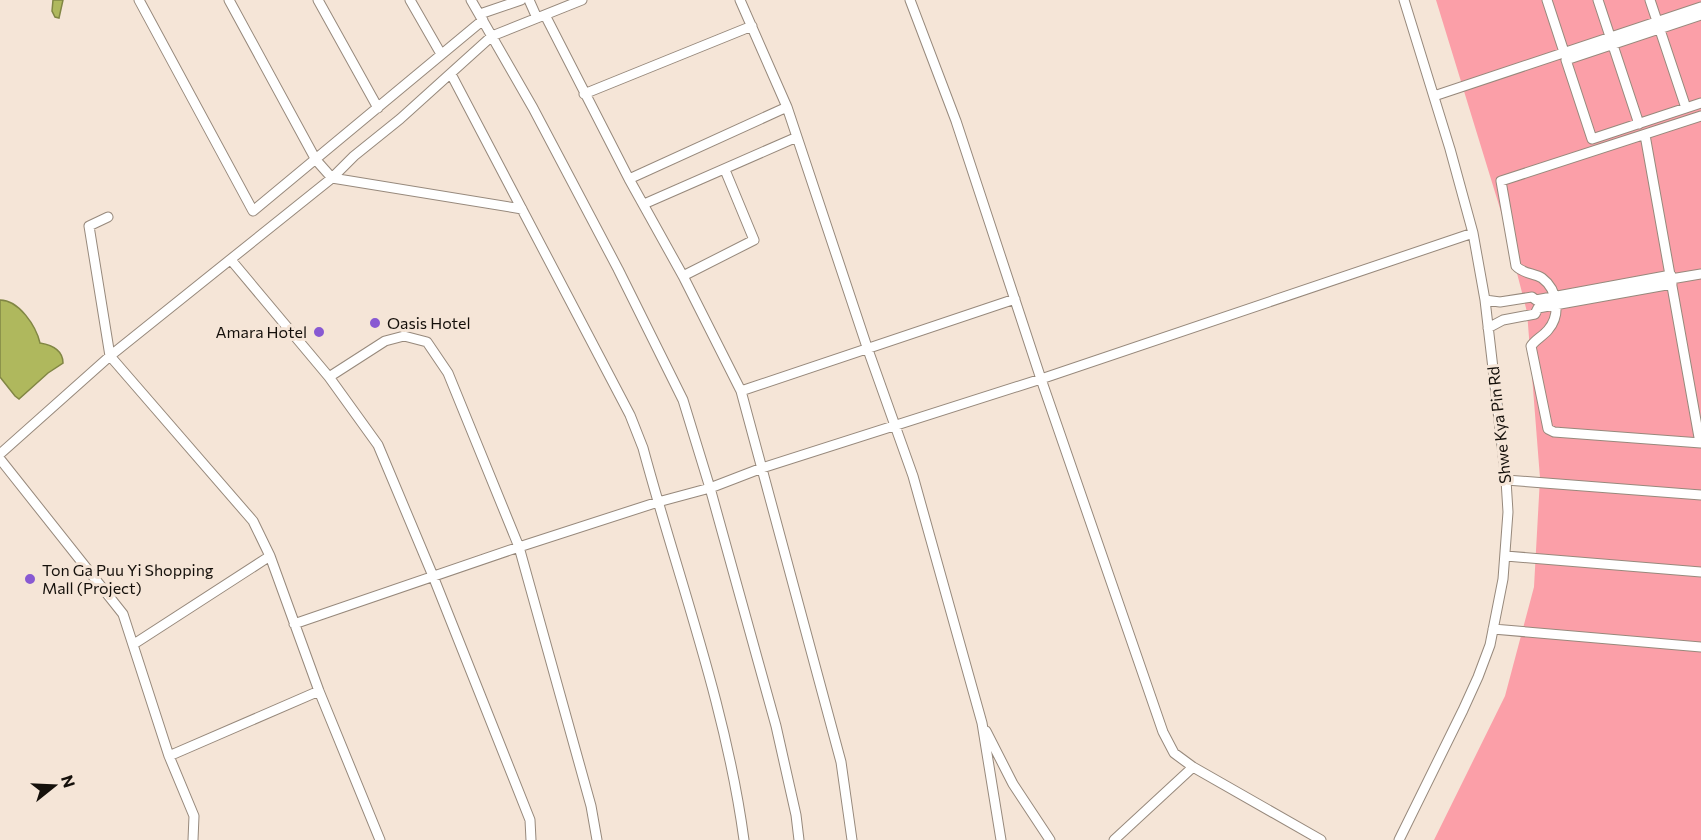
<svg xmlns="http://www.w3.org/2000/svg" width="1701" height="840" viewBox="0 0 1701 840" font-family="Commissioner,sans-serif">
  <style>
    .green { fill: #fb9fa8 }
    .water { fill: #afb85d; stroke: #818644; stroke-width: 1.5 }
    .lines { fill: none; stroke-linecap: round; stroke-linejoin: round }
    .minor-casing { stroke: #97897c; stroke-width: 11 }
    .minor { stroke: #fff; stroke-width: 9 }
    .poi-dot { fill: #8859d2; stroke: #f5e5d7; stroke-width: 2 }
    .labels { text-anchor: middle; stroke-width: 6; stroke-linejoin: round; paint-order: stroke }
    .poi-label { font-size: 16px; fill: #15100b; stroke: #f5e5d7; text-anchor: start }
    .street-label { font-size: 16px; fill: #15100b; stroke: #f5e5d7 }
  </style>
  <rect width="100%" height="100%" fill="#f5e5d7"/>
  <path class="green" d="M1436,0h265v840h-267l71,-144 29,-109 6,-109 -13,-166 -25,-97z"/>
  <path class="water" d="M53,0h10l-4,18 -4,-1 -3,-6z
    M0,300c19,0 36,26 40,43 12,2 23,7 23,20l-15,10 -29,26 -4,-3 -15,-19z"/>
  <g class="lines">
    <g class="minor-casing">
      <path id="minor" d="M139,0l114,211 230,-191
        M229,0l87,160 16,18 190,31
        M318,0l60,108
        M410,0l31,54
        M471,0l62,108 85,161 65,131 27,88 66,238 20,89 3,25
        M529,0l8,18
        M740,0l47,107 80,240 46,129 69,247 19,117
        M910,0l46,121 85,258 122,353 11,21 19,14 128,73
        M1547,0l17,52
        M1598,0l41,124
        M1650,0l36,108
        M480,14l41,-14
        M545,15l84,164 54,97 58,115 100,371 11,78
        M1701,15l-135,45 26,79 109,-36
        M451,74l179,341 13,33c35,130 83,258 101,392
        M584,94l168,-68
        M1434,96l267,-89
        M1701,116l-200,65 15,85c7,8 18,7 26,12 16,12 19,37 6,52 -5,6 -13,10 -17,16l17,83 6,3 147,11
        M1645,135l55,308
        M629,179l158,-72
        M644,204l153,-67
        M108,217l-19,9 21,130 143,165 17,35 49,135 61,149
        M231,260l98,117 49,68 55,131 97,244 1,20
        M683,276l71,-36 -29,-70
        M1671,279l30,-5
        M1485,300l15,2 32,-5 4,3 135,-25
        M1488,328l15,-8 32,-6 3,-6 134,-24
        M329,377l56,-36 19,-5 23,6 21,31 71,174 72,259 6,34
        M741,391l274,-92
        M0,454l110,-98 222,-178 22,-22 46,-37 92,-83 90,-36
        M0,459l123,155 46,142 25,60 -1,24
        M1506,480l195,15
        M1506,556l195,16
        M294,624l225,-77 139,-45 52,-14 52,-20 279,-89 432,-146
        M1493,629l208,18
        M134,644l136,-88
        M986,731l27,53 37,56
        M169,756l150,-65
        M1114,840l79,-73
        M1399,840l64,-130 15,-33 12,-32 13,-66 5,-67 -2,-32 -21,-180 -12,-67 -23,-84 -46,-149"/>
    </g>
    <use href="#minor" class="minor"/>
  </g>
  <g class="poi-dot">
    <circle cx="375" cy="323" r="6"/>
    <circle cx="319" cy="332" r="6"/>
    <circle cx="30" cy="579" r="6"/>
  </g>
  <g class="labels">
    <g class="poi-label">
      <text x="387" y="329">Oasis Hotel</text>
      <text x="307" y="338" text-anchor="end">Amara Hotel</text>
      <text x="42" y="576">Ton Ga Puu Yi Shopping<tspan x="42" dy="18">Mall (Project)</tspan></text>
    </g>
    <g class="street-label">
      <text transform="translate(1499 425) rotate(-96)" y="6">Shwe Kya Pin Rd</text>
    </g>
  </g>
  <g transform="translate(54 786) rotate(72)" stroke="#f5e5d7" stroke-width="4.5" paint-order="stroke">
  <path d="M0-4.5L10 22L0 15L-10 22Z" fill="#15100b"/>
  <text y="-9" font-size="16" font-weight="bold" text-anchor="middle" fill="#15100b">N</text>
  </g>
</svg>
